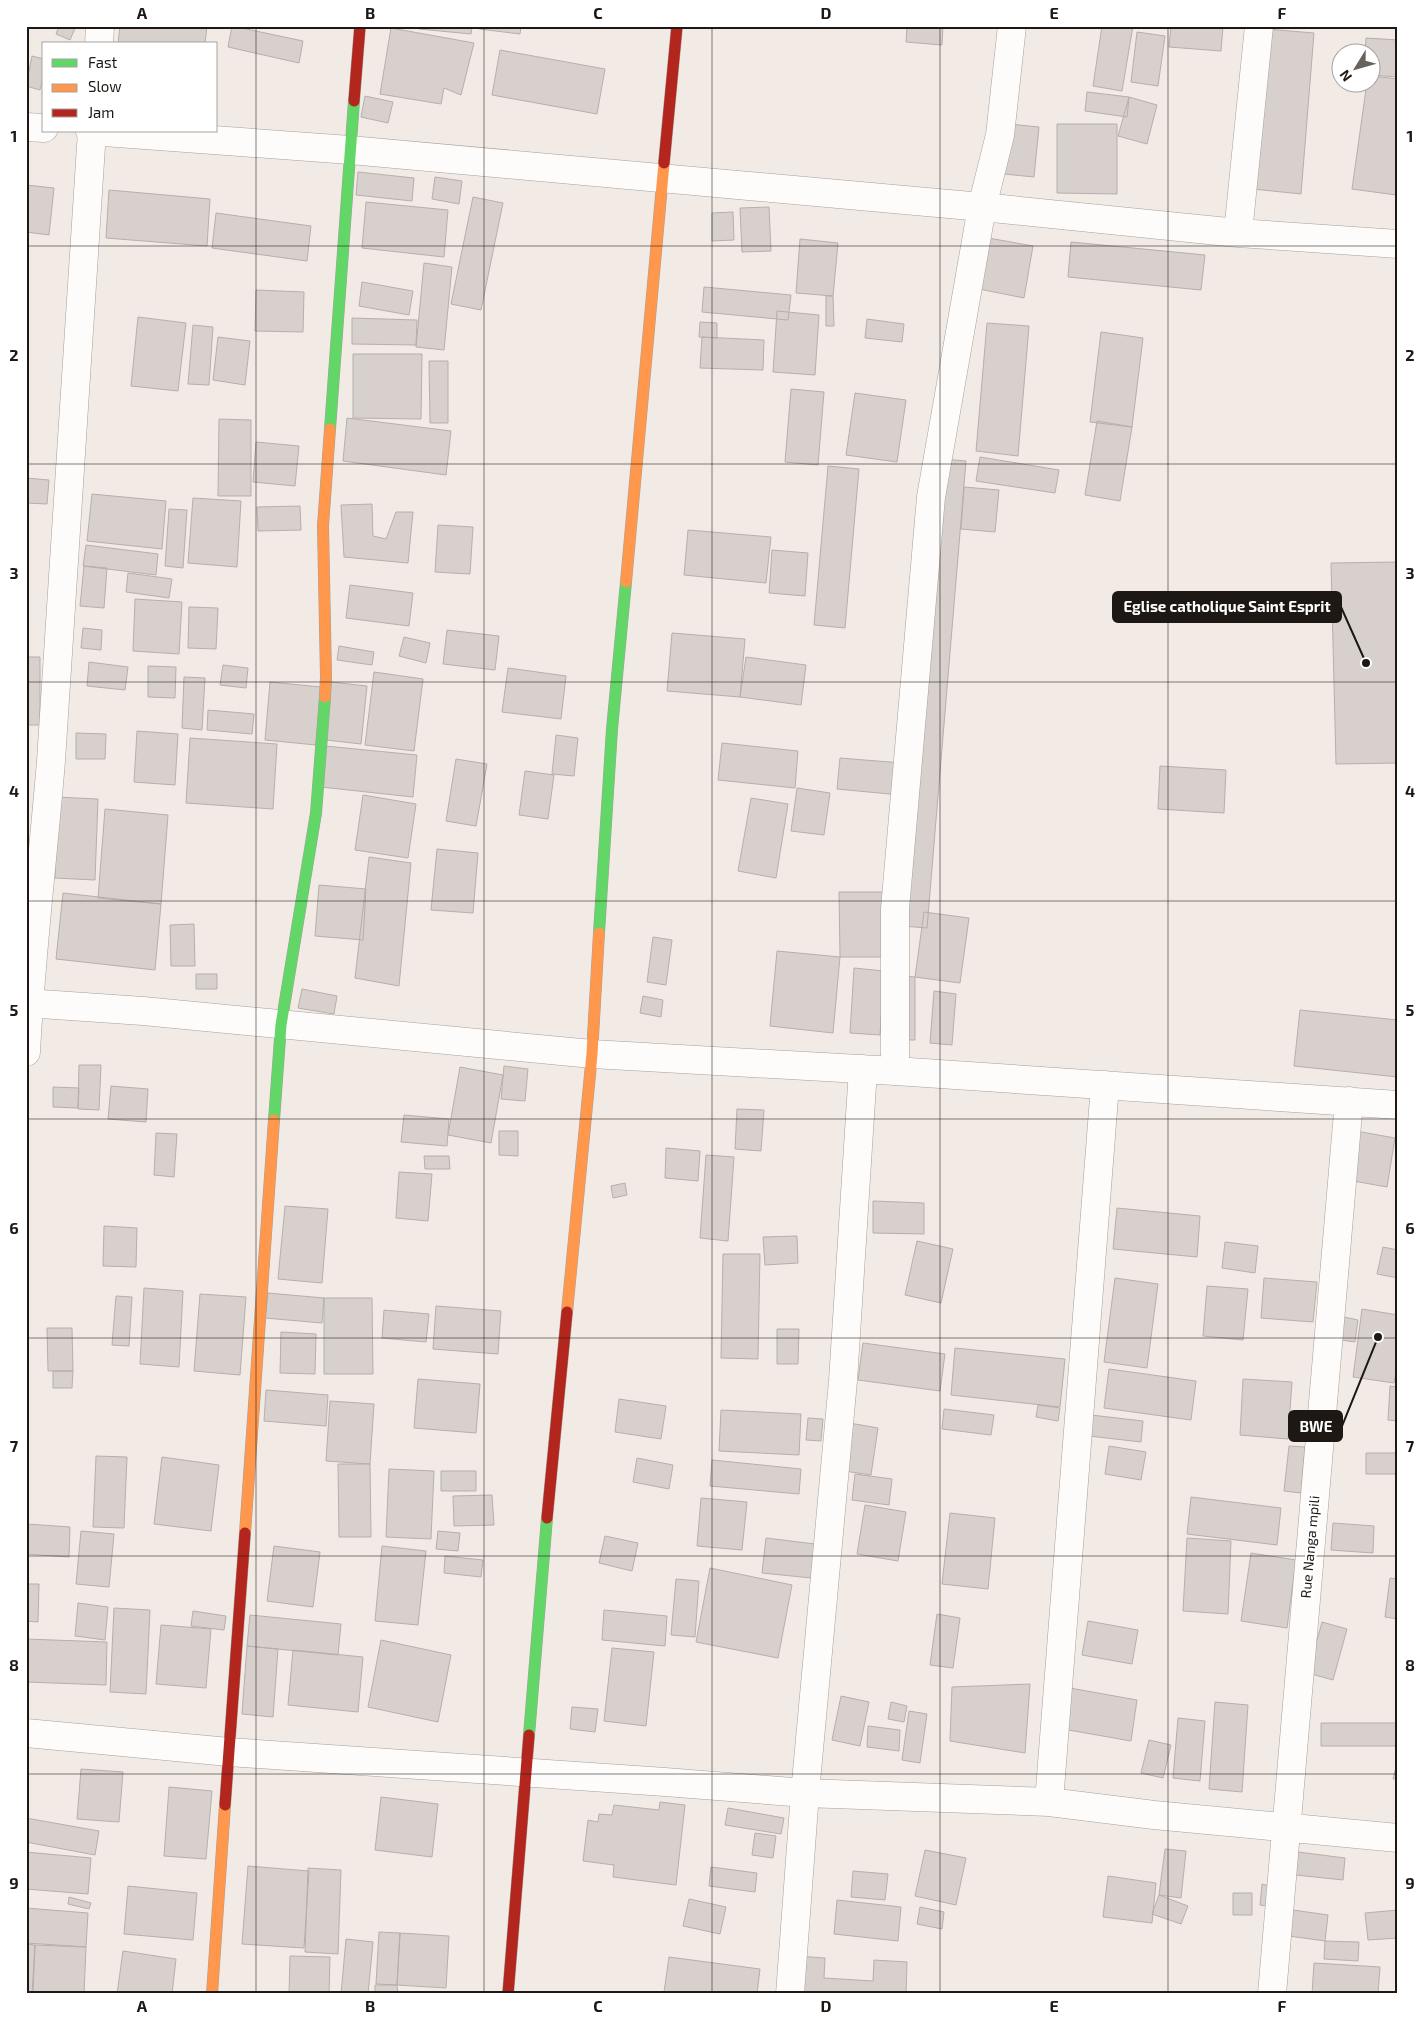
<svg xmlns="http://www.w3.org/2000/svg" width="1424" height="2020" viewBox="0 0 1424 2020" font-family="'Exo 2',sans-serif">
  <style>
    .building { fill: #d7d0cd; stroke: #b6afad }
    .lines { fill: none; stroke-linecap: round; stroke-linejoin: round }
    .street-casing { stroke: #a6a09c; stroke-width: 29 }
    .fast-casing { stroke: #a6a09c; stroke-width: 12 }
    .slow-casing { stroke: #a6a09c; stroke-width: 12 }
    .jam-casing { stroke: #a6a09c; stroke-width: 12 }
    .street { stroke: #fdfcfb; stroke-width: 28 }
    .fast { stroke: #63d668; stroke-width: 11 }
    .slow { stroke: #ff974d; stroke-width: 11 }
    .jam { stroke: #b3261e; stroke-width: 11 }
    .grid { fill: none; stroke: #1d1814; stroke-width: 1; stroke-opacity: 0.55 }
    .labels { text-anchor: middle; stroke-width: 4.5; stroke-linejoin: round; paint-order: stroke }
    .street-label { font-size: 14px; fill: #1d1814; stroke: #fff }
    .leader { fill: none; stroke: #1d1814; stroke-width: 2 }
    .callout-dot { fill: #1d1814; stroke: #fff; stroke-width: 2 }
    .callout { fill: #1d1814; stroke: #1d1814; stroke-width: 2 }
    .callout-label { font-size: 15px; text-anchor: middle; font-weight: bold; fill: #fff }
    .neatline { fill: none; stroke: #1d1814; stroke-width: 2 }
    .grid-label { font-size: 16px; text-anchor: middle; font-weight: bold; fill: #1d1814 }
  </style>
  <rect width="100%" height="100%" fill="#f2eae5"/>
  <path class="building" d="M59,26h17l-6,14 -14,-6z
    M120,26h87l-2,18h-87z
    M232,26l71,15 -4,22 -71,-16z
    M419,26h53l-1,8 -52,-5z
    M480,26h41l-1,8 -41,-5z
    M907,26h36l-1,19 -36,-3z
    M1102,26h31l-11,65 -29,-5z
    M1171,26h52l-2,25 -52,-4z
    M391,28l83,15 -13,52 -17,-7 -3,16 -61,-10z
    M1266,29l48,4 -13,161 -48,-5z
    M1137,32l28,4 -7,50 -27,-4z
    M1366,38l32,2v37l-26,-2v-23h-7z
    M500,50l105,19 -8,45 -105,-19z
    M32,56l12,3v14l-4,17 -14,-4z
    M1372,76l26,3v104l-2,12 -44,-6 15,-107h5z
    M1087,92l42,5 -2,20 -42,-6z
    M365,96l28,6 -5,21 -27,-6z
    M1129,97l28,8 -10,39 -29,-8z
    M1009,124l30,3 -5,50 -30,-3z
    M1057,124h60v70l-60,-1z
    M358,172l56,6 -2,23 -56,-6z
    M435,177l27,4 -3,23 -27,-5z
    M26,185l28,3 -5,47 -23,-3z
    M109,190l101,9 -3,47 -101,-8z
    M473,197l30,6 -22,107 -30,-6z
    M366,202l82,8 -4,47 -82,-9z
    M769,207l2,44 -29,1 -2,-44z
    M733,212l1,28 -22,1v-28z
    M216,213l95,13 -4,35 -95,-13z
    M983,237l50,9 -9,52 -50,-10z
    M800,239l38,4 -5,53 -37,-3z
    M1071,242l134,13 -4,35 -133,-13z
    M424,263l28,4 -8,83 -28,-3z
    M362,282l51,9 -4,24 -50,-9z
    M704,287l87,8 -3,25 -86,-8z
    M256,290l48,2 -1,40 -48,-1z
    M826,296h7l1,30h-8z
    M777,311l42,4 -4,60 -42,-3z
    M138,317l48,6 -8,68 -47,-5z
    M352,318l65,2 -1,25 -64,-1z
    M867,319l37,5 -2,18 -37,-4z
    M700,322l17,1v15l-18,-1z
    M987,323l42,3 -11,130 -42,-5z
    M193,325l20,2 -4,58 -21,-1z
    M1101,332l42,6 -11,89 -42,-5z
    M218,337l32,4 -5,44 -32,-5z
    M702,337l62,3 -1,30 -63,-2z
    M353,354h69l-1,65 -68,-1z
    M429,361h19v62h-18z
    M791,389l33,3 -6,73 -33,-3z
    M855,393l51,7 -9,62 -51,-7z
    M347,418l104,13 -5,44 -103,-14z
    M219,419l32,1v76h-33z
    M1097,421l35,6 -12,74 -35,-6z
    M256,442l43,4 -4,40 -42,-4z
    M980,457l79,13 -4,23 -79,-12z
    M943,459l23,2 -39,467 -24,-2z
    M828,466l31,3 -14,159 -31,-3z
    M26,478l23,2 -2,24 -21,-1z
    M964,487l35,3 -4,42 -34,-3z
    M92,494l74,7 -4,48 -75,-8z
    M193,498l48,3 -4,66 -49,-4z
    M372,504l1,32 13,3 10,-27h17l-5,51 -64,-6 -3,-52z
    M300,506l1,24 -43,1 -1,-24z
    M169,509l18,1 -4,58 -18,-2z
    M438,525l35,2 -3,47 -35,-2z
    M688,530l83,7 -5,46 -82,-8z
    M86,545l72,9 -2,21 -73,-9z
    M772,550l36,3 -3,43 -36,-3z
    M1398,562v201l-62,1 -5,-201z
    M84,566l23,2 -3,40 -24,-2z
    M128,573l44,6 -3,19 -43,-6z
    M350,585l63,8 -4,33 -63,-8z
    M135,599l47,3 -3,52 -46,-3z
    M189,607l29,1 -2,41 -28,-1z
    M83,628l19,2 -1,20 -20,-2z
    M447,630l52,6 -4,34 -52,-6z
    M672,633l73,6 -5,58 -73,-6z
    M404,637l26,6 -4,20 -27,-7z
    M339,646l35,6 -2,13 -35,-5z
    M26,657h14v68h-14z
    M746,657l60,8 -5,40 -61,-8z
    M89,662l39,5 -3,23 -38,-4z
    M223,665l25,3 -2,20 -26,-3z
    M148,666l28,1 -1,31 -27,-1z
    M508,668l58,8 -5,43 -59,-7z
    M374,672l49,7 -9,72 -49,-6z
    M184,677l21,1 -3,52 -20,-2z
    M270,682l51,5 -5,58 -51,-5z
    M331,682l36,4 -6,58 -35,-4z
    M208,710l46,4 -2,20 -45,-4z
    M137,731l41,3 -3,51 -41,-3z
    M76,733l30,1 -1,25h-29z
    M556,735l22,3 -4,38 -22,-2z
    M190,738l87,6 -4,65 -87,-6z
    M722,743l76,8 -3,37 -77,-8z
    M325,746l92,9 -4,42 -92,-10z
    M840,758l62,5 -2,32 -63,-6z
    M456,759l31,5 -11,62 -30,-5z
    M1160,766l66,4 -2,43 -66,-4z
    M525,771l29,4 -6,44 -29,-4z
    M797,788l33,5 -6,42 -33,-4z
    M363,795l53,9 -8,54 -53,-8z
    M56,797l42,2 -3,81 -40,-2z
    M751,798l37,6 -12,74 -38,-7z
    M105,809l63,6 -7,89 -63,-6z
    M437,849l41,4 -5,60 -42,-3z
    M369,857l42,6 -12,123 -44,-8z
    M319,885l47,4 -3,51 -48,-4z
    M839,892h56l1,65h-56z
    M63,893l98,11 -6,66 -99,-11z
    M924,912l45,6 -9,65 -45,-6z
    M194,924l1,42h-24l-1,-41z
    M653,937l19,3 -6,45 -19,-3z
    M777,951l63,6 -7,76 -63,-7z
    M854,968l30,3 -4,64 -30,-2z
    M196,974h21v15h-21z
    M903,976l12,1v63h-12z
    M302,989l35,7 -3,18 -36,-6z
    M934,991l22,3 -4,51 -22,-2z
    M643,996l20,4 -2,17 -21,-4z
    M1300,1010l98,10v57l-104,-11z
    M79,1065h22l-2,45 -21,-1z
    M504,1066l24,3 -3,32 -24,-2z
    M460,1067l43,8 -12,68 -43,-8z
    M111,1086l37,3 -2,33 -38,-3z
    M53,1087l26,1 -1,20 -25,-1z
    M737,1109l27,1 -3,41 -26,-2z
    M404,1115l45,4 -2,27 -46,-4z
    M499,1131h19v25l-19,-1z
    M1356,1131l39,7 -8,49 -39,-7z
    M156,1133l21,1 -3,43 -20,-2z
    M666,1148l34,3 -2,30 -33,-3z
    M706,1155l28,2 -6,84 -28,-3z
    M424,1156h25l1,13h-25z
    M399,1172l33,2 -4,47 -32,-3z
    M625,1183l2,12 -14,3 -2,-12z
    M873,1201l51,2v31l-51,-1z
    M285,1206l43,3 -6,74 -44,-4z
    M1117,1208l83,8 -3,41 -84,-8z
    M104,1226l33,2 -1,39 -33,-1z
    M797,1236l1,27 -33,2 -2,-28z
    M917,1241l36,8 -12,54 -36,-8z
    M1225,1242l33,4 -3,27 -33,-5z
    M1383,1247l15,3v28l-21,-4z
    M723,1254h37l-2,105 -37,-1z
    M1115,1278l43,6 -11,84 -43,-6z
    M1264,1278l53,4 -4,40 -52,-4z
    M1207,1286l41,3 -5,51 -40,-4z
    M144,1288l39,3 -4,76 -39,-3z
    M268,1293l56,5 -2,25 -57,-5z
    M200,1294l46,3 -6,78 -46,-4z
    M116,1296l16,1 -3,49 -17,-1z
    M324,1298h48l1,76h-49z
    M436,1306l65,5 -3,43 -65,-5z
    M1362,1309l36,6v45l-4,23 -41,-6z
    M384,1310l45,4 -3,28 -44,-4z
    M1344,1317l14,3 -3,22 -14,-2z
    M47,1328h25l1,43h-25z
    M777,1329h22l-1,35h-21z
    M281,1332l35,2 -1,40 -35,-1z
    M863,1343l82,11 -5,37 -82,-11z
    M955,1348l110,11 -5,48 -109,-12z
    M1109,1369l87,12 -5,39 -87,-12z
    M53,1371h20l-1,17h-19z
    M418,1379l62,5 -4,49 -62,-5z
    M1243,1379l49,3 -4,57 -48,-4z
    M1390,1386l8,1v34l-10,-1z
    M266,1390l62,5 -2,31 -62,-5z
    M619,1399l47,7 -5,33 -46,-7z
    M330,1401l44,3 -4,60 -44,-3z
    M1038,1405l22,3 -2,13 -22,-4z
    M944,1409l50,6 -3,20 -49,-6z
    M721,1410l80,4 -2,41 -80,-4z
    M1091,1415l52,6 -2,21 -52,-6z
    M808,1418l15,1 -2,22 -15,-1z
    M838,1421l40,7 -7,47 -40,-6z
    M1109,1446l37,6 -5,28 -36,-6z
    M1289,1446l16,1 -4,46 -17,-2z
    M1366,1453h31l-1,21h-30z
    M96,1456l31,1 -3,71 -31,-1z
    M162,1457l57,8 -8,66 -57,-7z
    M637,1458l36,7 -4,24 -36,-7z
    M712,1460l89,9 -2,25 -89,-8z
    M338,1464h32l1,73h-32z
    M389,1469l45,2 -3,68 -45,-2z
    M441,1471h35v20h-35z
    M855,1474l37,5 -3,26 -37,-5z
    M492,1495l2,30 -40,1 -1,-30z
    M1191,1497l90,11 -4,37 -90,-11z
    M701,1498l46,4 -5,48 -45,-4z
    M865,1505l41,7 -8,49 -41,-7z
    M950,1513l45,5 -7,71 -46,-5z
    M1333,1523l41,3 -1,27 -42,-3z
    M27,1524l43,3 -1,30 -43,-3z
    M81,1531l33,3 -5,53 -33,-3z
    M438,1531l22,2 -2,18 -22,-2z
    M605,1536l33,7 -6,28 -33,-8z
    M766,1538l49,6 -4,34 -49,-5z
    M1187,1538l44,3 -3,73 -45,-3z
    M274,1546l46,6 -7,55 -46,-6z
    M382,1546l44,5 -8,74 -43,-4z
    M1251,1553l45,7 -9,68 -46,-7z
    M445,1556l38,4 -2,17 -37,-4z
    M710,1568l82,17 -14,73 -82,-16z
    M1390,1578l8,1v40l-13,-2z
    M676,1579l23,2 -4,56 -24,-2z
    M26,1584h13l-1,38 -12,-1z
    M78,1603l30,4 -3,33 -30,-4z
    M114,1608l36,2 -4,84 -36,-2z
    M604,1610l63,6 -2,30 -63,-6z
    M193,1611l33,5 -2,14 -33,-4z
    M937,1614l23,4 -7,50 -23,-3z
    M250,1615l91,9 -3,31 -91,-9z
    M1088,1621l50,9 -6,34 -50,-9z
    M1322,1622l25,7 -14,51 -25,-7z
    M161,1625l50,4 -5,59 -50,-4z
    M26,1639l81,3 -1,43 -80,-3z
    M381,1640l70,15 -13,67 -70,-15z
    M247,1646l31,3 -5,68 -31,-3z
    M612,1648l42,4 -8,74 -42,-5z
    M293,1650l70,7 -5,55 -70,-7z
    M1030,1684l-5,69 -75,-12 2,-54z
    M1070,1688l67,12 -6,41 -68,-12z
    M841,1696l28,6 -9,44 -28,-6z
    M891,1702l16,4 -3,16 -16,-3z
    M1215,1702l33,3 -6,87 -33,-3z
    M572,1707l26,2 -3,23 -25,-3z
    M909,1711l18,3 -7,49 -18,-3z
    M1178,1718l27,3 -5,60 -27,-3z
    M1321,1723h75v23h-75z
    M868,1726l32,4 -1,21 -32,-4z
    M1149,1740l22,5 -8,33 -22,-5z
    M1398,1759v20h-5z
    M81,1769l42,3 -4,50 -42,-3z
    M169,1787l43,4 -6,68 -42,-3z
    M381,1797l57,7 -6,53 -57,-7z
    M660,1802l25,3 -9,80 -63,-8 1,-12 -31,-4 5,-41 10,2 1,-8 13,1 2,-10 45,5z
    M728,1808l56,10 -3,16 -56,-9z
    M26,1818l73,13 -4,24 -69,-13z
    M755,1833l21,3 -3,22 -21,-3z
    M1165,1849l21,2 -5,47 -22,-3z
    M925,1850l41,8 -10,47 -41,-9z
    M26,1852l65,6 -3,36 -62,-5z
    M1298,1852l47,6 -2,22 -47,-5z
    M248,1866l61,5 -5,77 -62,-4z
    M711,1867l46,6 -2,19 -46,-6z
    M308,1868l33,2 -3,84 -33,-2z
    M853,1871l35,3 -3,26 -34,-3z
    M1108,1876l48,7 -4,40 -49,-6z
    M1262,1884l8,2 -2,20 -8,-1z
    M128,1886l69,7 -4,47 -69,-6z
    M1233,1893h19v22h-19z
    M1159,1895l29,11 -7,18 -29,-10z
    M69,1897l22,6 -2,6 -21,-5z
    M689,1899l37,8 -6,27 -37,-8z
    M837,1900l64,7 -3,34 -64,-7z
    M920,1907l24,5 -2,17 -25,-5z
    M26,1908l62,5 -2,34 -60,-4z
    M1293,1910l35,5 -3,26 -36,-5z
    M1398,1910v28l-30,2 -3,-27z
    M379,1932l21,1 -3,52 -21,-1z
    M400,1933l49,3 -3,52 -49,-3z
    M346,1939l27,3 -5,52h-27z
    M1325,1941l34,1 -1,19 -34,-2z
    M26,1944l9,1 -3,49h-6z
    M35,1945l51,2 -2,47h-51z
    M123,1951l53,8 -4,35h-55z
    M290,1956l40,1 -1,37h-40z
    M797,1956l28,2 -1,20 49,3 1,-21 33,2 -1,32h-110z
    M669,1957l91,12 -3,25h-77l-16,-2z
    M1314,1963l66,4 -2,27h-66z
    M375,1985h22l1,9h-23z"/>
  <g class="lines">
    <g class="street-casing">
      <path id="street" d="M99,44l1,-18
        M26,127l18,1
        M90,131l260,19 632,57 256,26 160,11
        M1238,233l21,-207
        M26,1003l117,8 449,43 303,17 503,34
        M26,1052c5,-97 17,-194 25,-291 15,-210 29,-420 41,-630
        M895,1071v-162l36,-412 51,-290 18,-72 12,-109
        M26,1733l203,19 436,30 140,11 244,9 105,13 244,23
        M1049,1802l56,-717
        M790,1994l15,-201 38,-412 20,-312
        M1272,1994l77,-893"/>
    </g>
    <g class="fast-casing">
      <path id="fast" d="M330,429l24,-328
        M599,933l13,-204 14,-147
        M274,1120l7,-95 35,-212 9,-116
        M529,1735l18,-217"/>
    </g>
    <g class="slow-casing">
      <path id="slow" d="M626,582l38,-419
        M325,697l1,-20 -3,-151 7,-97
        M567,1312l25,-258 7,-121
        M245,1533l29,-413
        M212,1994l13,-189"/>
    </g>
    <g class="jam-casing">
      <path id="jam" d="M354,101l6,-75
        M664,163l13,-137
        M547,1518l20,-206
        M225,1805l20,-272
        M508,1994l21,-259"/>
    </g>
    <use href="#street" class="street"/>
    <use href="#fast" class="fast"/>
    <use href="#slow" class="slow"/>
    <use href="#jam" class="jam"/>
  </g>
  <path class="grid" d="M256,26v1968M484,26v1968M712,26v1968M940,26v1968M1168,26v1968M26,246h1372M26,464h1372M26,682h1372M26,901h1372M26,1119h1372M26,1338h1372M26,1556h1372M26,1774h1372"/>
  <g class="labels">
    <g class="street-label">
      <text transform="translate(1310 1547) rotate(-85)" y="5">Rue Nanga mpili</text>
    </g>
  </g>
  <path class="leader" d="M1366 663L1341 607M1378 1337L1342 1426"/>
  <g class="callout-dot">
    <circle cx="1366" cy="663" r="5"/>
    <circle cx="1378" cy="1337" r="5"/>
  </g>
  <g class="callout">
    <rect x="1113" y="592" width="228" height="30" rx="5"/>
    <rect x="1289" y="1411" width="53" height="30" rx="5"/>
  </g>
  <g class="callout-label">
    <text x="1227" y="612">Eglise catholique Saint Esprit</text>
    <text x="1316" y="1432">BWE</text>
  </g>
  <rect width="1424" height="2020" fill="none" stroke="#ffffff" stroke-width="55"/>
  <rect x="42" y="42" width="175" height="90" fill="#ffffff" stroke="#a5a3a1"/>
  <rect x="52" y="59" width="25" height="8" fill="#63d668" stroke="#a5a3a1"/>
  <text x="88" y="68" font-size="15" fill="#1d1814">Fast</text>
  <rect x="52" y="84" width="25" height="8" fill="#ff974d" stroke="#a5a3a1"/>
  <text x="88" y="92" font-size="15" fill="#1d1814">Slow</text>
  <rect x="52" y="109" width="25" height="8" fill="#b3261e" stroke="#a5a3a1"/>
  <text x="88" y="118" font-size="15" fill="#1d1814">Jam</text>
  <g transform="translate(1356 68) rotate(233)"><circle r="24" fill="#ffffff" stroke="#a5a3a1"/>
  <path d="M0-4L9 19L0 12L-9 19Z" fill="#68625d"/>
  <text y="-8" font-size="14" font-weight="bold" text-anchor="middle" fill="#1d1814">N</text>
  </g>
  <rect x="28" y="28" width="1368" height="1964" class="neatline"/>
  <g class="grid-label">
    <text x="142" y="19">A</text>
    <text x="370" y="19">B</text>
    <text x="598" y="19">C</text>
    <text x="826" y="19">D</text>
    <text x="1054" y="19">E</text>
    <text x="1282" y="19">F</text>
    <text x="14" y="142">1</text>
    <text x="1410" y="142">1</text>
    <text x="14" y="361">2</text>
    <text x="1410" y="361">2</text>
    <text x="14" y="579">3</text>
    <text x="1410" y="579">3</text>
    <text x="14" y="797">4</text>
    <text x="1410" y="797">4</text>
    <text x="14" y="1016">5</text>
    <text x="1410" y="1016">5</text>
    <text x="14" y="1234">6</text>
    <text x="1410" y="1234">6</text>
    <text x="14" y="1452">7</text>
    <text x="1410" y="1452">7</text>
    <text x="14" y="1671">8</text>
    <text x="1410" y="1671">8</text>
    <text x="14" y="1889">9</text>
    <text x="1410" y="1889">9</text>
    <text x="142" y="2012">A</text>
    <text x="370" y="2012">B</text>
    <text x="598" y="2012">C</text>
    <text x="826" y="2012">D</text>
    <text x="1054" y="2012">E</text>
    <text x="1282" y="2012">F</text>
  </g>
</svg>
